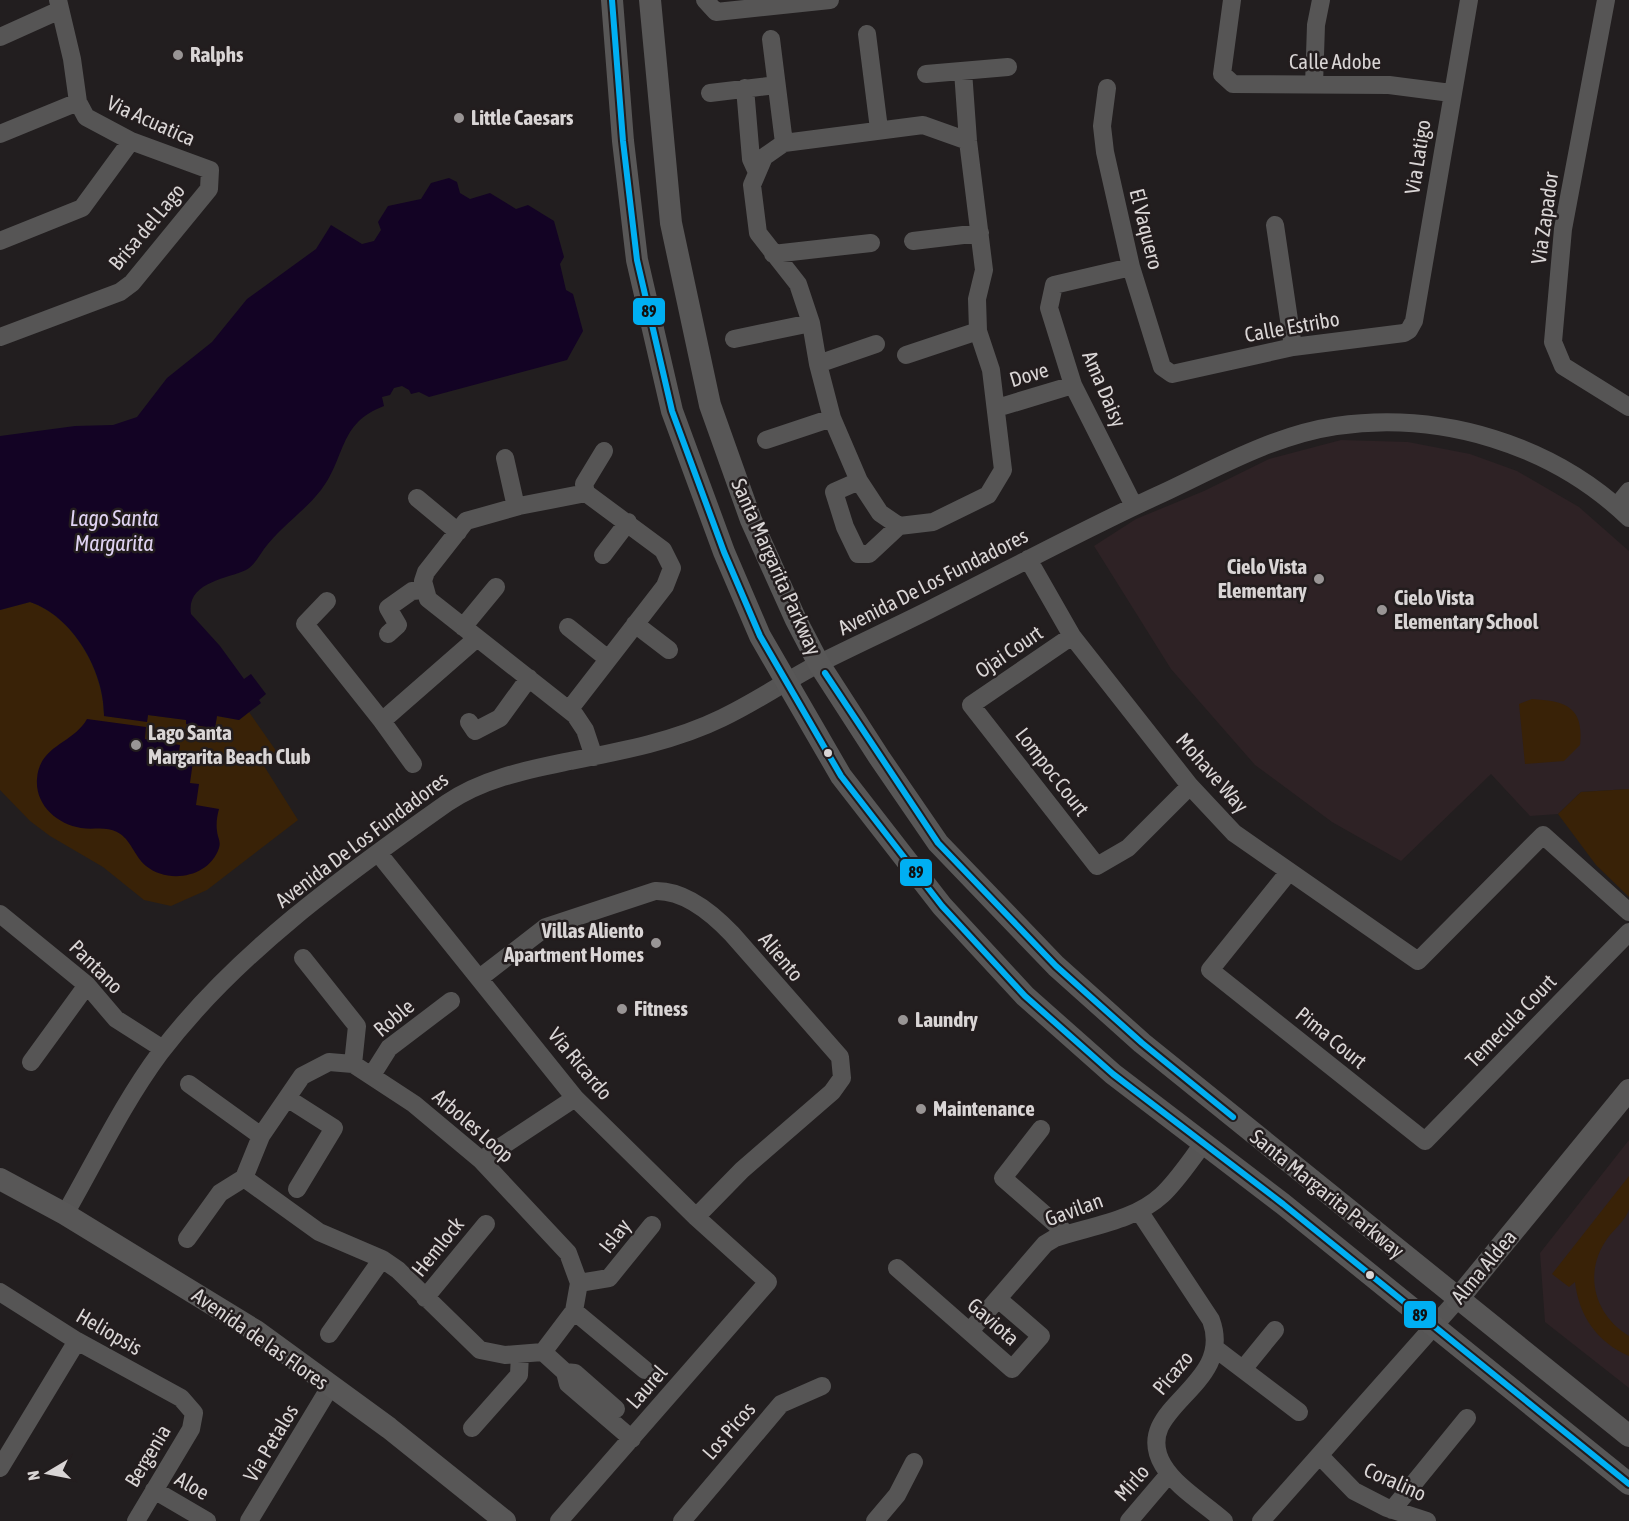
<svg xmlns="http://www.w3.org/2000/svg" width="1629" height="1521" viewBox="0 0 1629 1521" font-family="'Asap Condensed',sans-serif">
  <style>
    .built { fill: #2e2225 }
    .green { fill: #392207 }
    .water { fill: #130324 }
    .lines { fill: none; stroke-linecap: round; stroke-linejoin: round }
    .minor { stroke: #565555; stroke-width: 18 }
    .major { stroke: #585757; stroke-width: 22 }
    .bus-1-casing { stroke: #231d1e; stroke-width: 10 }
    .bus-1 { stroke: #00aff2; stroke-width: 6 }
    .poi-dot { fill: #999595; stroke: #231d1e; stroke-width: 2 }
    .bus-dot { fill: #d9d5d5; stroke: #231d1e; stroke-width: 2 }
    .labels { text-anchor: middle; stroke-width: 5; stroke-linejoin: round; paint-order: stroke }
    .poi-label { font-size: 21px; font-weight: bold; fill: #d9d5d5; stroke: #231d1e; text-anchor: start }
    .street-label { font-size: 21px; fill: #d9d5d5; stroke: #231d1e }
    .water-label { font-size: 22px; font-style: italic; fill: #e0d3f3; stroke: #231d1e }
    .line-badge { stroke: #231d1e; stroke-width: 2 }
    .pale-badge-label { font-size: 16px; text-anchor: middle; font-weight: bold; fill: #111 }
  </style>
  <rect width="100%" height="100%" fill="#221e1f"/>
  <path class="built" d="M1341,440l67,2 62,12 47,17 62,36 50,44v238l-48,3 -23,22 -28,2 -39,-42 -90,87 -69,-39 -77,-57 -84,-96 -77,-123 42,-27 68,-28 65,-32z
    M1629,1140v248l-84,-66 -5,-69z"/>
  <path class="green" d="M30,602c44,15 74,70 74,114l43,5 1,-6 39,5 -1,4 29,4 2,-12 22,4 10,-8 30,43 -15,11 34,54 -91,70 -36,16 -27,-6 -41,-33 -53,-31 -20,-15 -30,-31v-180z
    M1532,699c34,2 52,8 48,46l-16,16 -39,3 -6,-60z
    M1629,789v108l-33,-32 -38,-51 23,-22z
    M1629,1176c0,10 0,23 0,33 -2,10 -16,21 -22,30 -24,34 -13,76 22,97v20c-32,-14 -50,-40 -54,-74l-6,5 -17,-13z"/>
  <path class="water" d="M449,178l8,4 3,11 10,6 20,-6 26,16 12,-4 26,16 10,36 -4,7 6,26 7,4 10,37 -16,29 -138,37 -10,-5 -8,2 -2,-4 -7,-4 -8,2 -4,7 -8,2 2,9c-46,17 -38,52 -63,84 -17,22 -40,36 -57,59 -5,7 -10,17 -18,21 -19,9 -60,12 -55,44l29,32 24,33 7,-5 15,20 -7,6 2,3 -22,17 -22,-4 -2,12 -29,-4v-4l-38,-5 -1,7 -43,-6c1,-44 -31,-100 -74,-114l-30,8v-174l75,-10 38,-1 24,-8 30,-39 45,-36 35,-43 69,-50 15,-24 31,19 12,-3 7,-11 -3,-8 10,-16 33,-7 10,-16z
    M87,719l59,8 -1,12 35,6 -1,7 15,2 -4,29 9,1 -3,21 23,4c-2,7 -3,15 -2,22 1,8 4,10 2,17 -10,30 -51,36 -73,18 -12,-10 -15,-27 -29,-34 -11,-6 -23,-2 -36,-4 -24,-4 -46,-23 -44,-49 2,-34 36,-35 50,-60z"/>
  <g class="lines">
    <path class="minor" d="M705,0l11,12 114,-12
      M1232,0l-10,74 11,10 156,1 62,8
      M1606,0l-43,229 -10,113 10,24 66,41
      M867,34l12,95
      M0,37l60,-27
      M771,39l13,104
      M963,71l5,70 16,129 -7,29 1,32 13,39 12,100 -15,25 -55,27 -34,4 -19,-13 -21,-32 -27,-63 -14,-54 -7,-41 -13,-39 -40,-51 -6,-48 12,-28 20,-14 139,-18 45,16
      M926,74l82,-7
      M1314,85l2,-60 5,-25
      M745,88l6,71 5,11
      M1107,88l-5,38 3,26 26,115 31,100 10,7 121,-27 111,-14 5,-3 5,-9 55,-321
      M710,93l66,-8
      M0,134l78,-32
      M1275,225l18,122
      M0,241l82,-33 49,-67
      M913,241l67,-8
      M773,254l98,-11
      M1131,267l-77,18 -5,23 24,77 61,121
      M0,337l120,-45 12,-9 77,-94 1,-19 -79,-29 -45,-24 -8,-15 -6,-43 -14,-59
      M734,339l77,-16
      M906,355l72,-24
      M818,364l58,-20
      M997,408l76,-23
      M766,440l66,-22
      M505,458l11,49
      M859,481l-25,11 11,35 13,27h11l30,-28
      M586,493l-2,-9 20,-33
      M417,498l41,34
      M1617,506l12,-15
      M603,555l25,-33
      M1028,559l44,77 118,150 44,47 184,128 125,-126 86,77
      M327,601l-22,23 77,97
      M635,624l34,26
      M463,627l33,-40
      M568,627l40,32
      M388,634l10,-9 -10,-17 24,-17 12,-1
      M1072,636l-101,69 126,161 31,-18 62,-62
      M569,710l96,-124 7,-18 -9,-18 -77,-57 -67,13 -53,15 -40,51 -3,9 5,18 147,116 10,15 9,27
      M469,722l6,9 25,-13 29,-40
      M413,764l-31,-43 95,-83
      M379,854l196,244 121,119 72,65 -209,239
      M1288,873l-78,97 215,171 204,-209
      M0,914l87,71 29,34 47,30
      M303,958l54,68 -4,38
      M481,977l65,-50 109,-36c29,-1 57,22 77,43l108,123 2,21 -10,14 -90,78 -46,47
      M31,1062l56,-77
      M329,1062l24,2 61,40 67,56 87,93 11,30 -5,28 -31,41 -38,3 -25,-5 -82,-80 -16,-11 -63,-27 -75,-54 17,-42 41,-60z
      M372,1075l17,-27 62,-47
      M189,1084l72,52
      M287,1098l47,30 -37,61
      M1041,1129l-38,49 64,56
      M481,1160l94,-62
      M1139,1211l72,109c25,68 -82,87 -48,145 13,22 42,39 61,56
      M65,1214c31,-54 58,-111 95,-161 76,-100 185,-178 287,-250 37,-25 80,-33 123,-42 52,-10 105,-20 152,-43 34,-16 65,-38 98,-55 36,-18 73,-35 109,-53 78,-39 155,-81 234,-117 55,-26 112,-58 173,-67 105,-15 216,18 293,92
      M187,1239l33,-46 24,-15
      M897,1268l115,101 29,-33 -43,-37
      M579,1283l30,-5 43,-53
      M0,1292l77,49 104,57 13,15 -3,16 -55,92
      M425,1298l61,-74
      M574,1311l71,59
      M970,1331l75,-87 10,-6c35,-12 79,-17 107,-43 15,-14 28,-34 41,-51
      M329,1334l53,-75
      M1216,1349l83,63
      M543,1352l22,20 3,12 64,55
      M1244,1368l31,-38
      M565,1372l10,1 41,36
      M472,1428l47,-53 1,-21
      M1321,1457l33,34 33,17 40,13
      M0,1468l77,-127
      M154,1490l53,31
      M1392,1510l75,-92
      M249,1521l81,-134
      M682,1521l99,-117 41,-18
      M875,1521l22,-26 17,-33
      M1129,1521l40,-47
      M1261,1521l196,-221"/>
    <path class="major" d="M612,0l11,141 14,119 35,151 52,141 36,84 81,140 101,130 83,90 88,78 170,130 346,280
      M650,0l21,223 39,182 41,115 45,100 23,44 60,93 59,86 118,123 86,77 487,393
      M0,1179l65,35 191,117 133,97 116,93
      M1457,1300l172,-210"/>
    <g class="bus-1-casing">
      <path id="bus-1" d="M612,0l11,141 14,119 35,151 52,141 36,84 81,140 101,130 83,90 88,78 170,130 346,280
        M825,673l113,170 118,123 86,77 91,74"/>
    </g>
    <use href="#bus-1" class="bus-1"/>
  </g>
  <g class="poi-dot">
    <circle cx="178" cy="55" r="6"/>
    <circle cx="459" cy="118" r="6"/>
    <circle cx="1319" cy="579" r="6"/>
    <circle cx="1382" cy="610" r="6"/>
    <circle cx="136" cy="745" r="6"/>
    <circle cx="656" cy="943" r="6"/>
    <circle cx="622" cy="1009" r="6"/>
    <circle cx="903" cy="1020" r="6"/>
    <circle cx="921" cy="1109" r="6"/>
  </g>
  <g class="bus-dot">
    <circle cx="828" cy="753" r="5"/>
    <circle cx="1370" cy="1275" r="5"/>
  </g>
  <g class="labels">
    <g class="poi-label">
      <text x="190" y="62">Ralphs</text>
      <text x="471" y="125">Little Caesars</text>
      <text x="1307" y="574" text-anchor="end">Cielo Vista<tspan x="1307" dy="24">Elementary</tspan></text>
      <text x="1394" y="605">Cielo Vista<tspan x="1394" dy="24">Elementary School</tspan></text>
      <text x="148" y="740">Lago Santa<tspan x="148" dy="24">Margarita Beach Club</tspan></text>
      <text x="644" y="938" text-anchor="end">Villas Aliento<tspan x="644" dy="24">Apartment Homes</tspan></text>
      <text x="634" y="1016">Fitness</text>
      <text x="915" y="1027">Laundry</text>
      <text x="933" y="1116">Maintenance</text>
    </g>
    <g class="street-label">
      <text x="1335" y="69">Calle Adobe</text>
      <text transform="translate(151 121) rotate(24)" y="7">Via Acuatica</text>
      <text transform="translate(1418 157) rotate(-81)" y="7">Via Latigo</text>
      <text transform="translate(1545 218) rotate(-82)" y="7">Via Zapador</text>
      <text transform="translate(147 227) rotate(-50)" y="7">Brisa del Lago</text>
      <text transform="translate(1146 229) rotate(76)" y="7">El Vaquero</text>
      <text transform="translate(1292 327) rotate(-10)" y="7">Calle Estribo</text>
      <text transform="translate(1029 375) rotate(-17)" y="7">Dove</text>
      <text transform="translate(1104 389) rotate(67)" y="7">Ama Daisy</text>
      <text transform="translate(776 567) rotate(66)" y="7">Santa Margarita Parkway</text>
      <text transform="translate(933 582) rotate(-27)" y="7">Avenida De Los Fundadores</text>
      <text transform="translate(1009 652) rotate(-34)" y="7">Ojai Court</text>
      <text transform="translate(1052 772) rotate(52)" y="7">Lompoc Court</text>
      <text transform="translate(1212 773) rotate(49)" y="7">Mohave Way</text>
      <text transform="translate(362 840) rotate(-37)" y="7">Avenida De Los Fundadores</text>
      <text transform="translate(781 957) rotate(50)" y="7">Aliento</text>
      <text transform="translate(96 967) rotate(45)" y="7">Pantano</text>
      <text transform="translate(394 1018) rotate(-40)" y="7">Roble</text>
      <text transform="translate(1511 1021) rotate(-46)" y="7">Temecula Court</text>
      <text transform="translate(1331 1038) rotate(39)" y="7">Pima Court</text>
      <text transform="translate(580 1064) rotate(50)" y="7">Via Ricardo</text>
      <text transform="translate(473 1126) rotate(41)" y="7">Arboles Loop</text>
      <text transform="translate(1327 1194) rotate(39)" y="7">Santa Margarita Parkway</text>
      <text transform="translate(1074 1210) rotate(-20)" y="7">Gavilan</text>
      <text transform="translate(615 1236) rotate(-52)" y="7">Islay</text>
      <text transform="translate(438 1247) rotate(-51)" y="7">Hemlock</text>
      <text transform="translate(1484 1267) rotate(-50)" y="7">Alma Aldea</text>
      <text transform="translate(993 1322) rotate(41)" y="7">Gaviota</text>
      <text transform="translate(109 1332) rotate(30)" y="7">Heliopsis</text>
      <text transform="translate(260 1339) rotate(35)" y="7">Avenida de las Flores</text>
      <text transform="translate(1173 1373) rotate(-50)" y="7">Picazo</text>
      <text transform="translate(647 1387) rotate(-49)" y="7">Laurel</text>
      <text transform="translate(729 1431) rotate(-49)" y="7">Los Picos</text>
      <text transform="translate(271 1443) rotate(-59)" y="7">Via Petalos</text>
      <text transform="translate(148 1456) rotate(-59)" y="7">Bergenia</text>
      <text transform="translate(1395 1482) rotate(24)" y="7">Coralino</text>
      <text transform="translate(1132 1483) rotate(-49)" y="7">Mirlo</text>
      <text transform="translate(192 1486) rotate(30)" y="7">Aloe</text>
    </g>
    <g class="water-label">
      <text x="114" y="526">Lago Santa<tspan x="114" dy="25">Margarita</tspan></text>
    </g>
  </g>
  <g class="line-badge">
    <rect x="632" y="297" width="34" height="29" rx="6" fill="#00aff2"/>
    <rect x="899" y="858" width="34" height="29" rx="6" fill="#00aff2"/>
    <rect x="1403" y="1300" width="34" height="29" rx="6" fill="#00aff2"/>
  </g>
  <g class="pale-badge-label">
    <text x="649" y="317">89</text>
    <text x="916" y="878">89</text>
    <text x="1420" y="1321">89</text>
  </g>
  <g transform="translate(48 1473) rotate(260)" stroke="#231d1e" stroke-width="4.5" paint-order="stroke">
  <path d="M0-4.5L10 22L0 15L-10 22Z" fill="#d9d5d5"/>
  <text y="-9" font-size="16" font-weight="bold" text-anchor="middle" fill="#d9d5d5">N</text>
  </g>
</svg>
